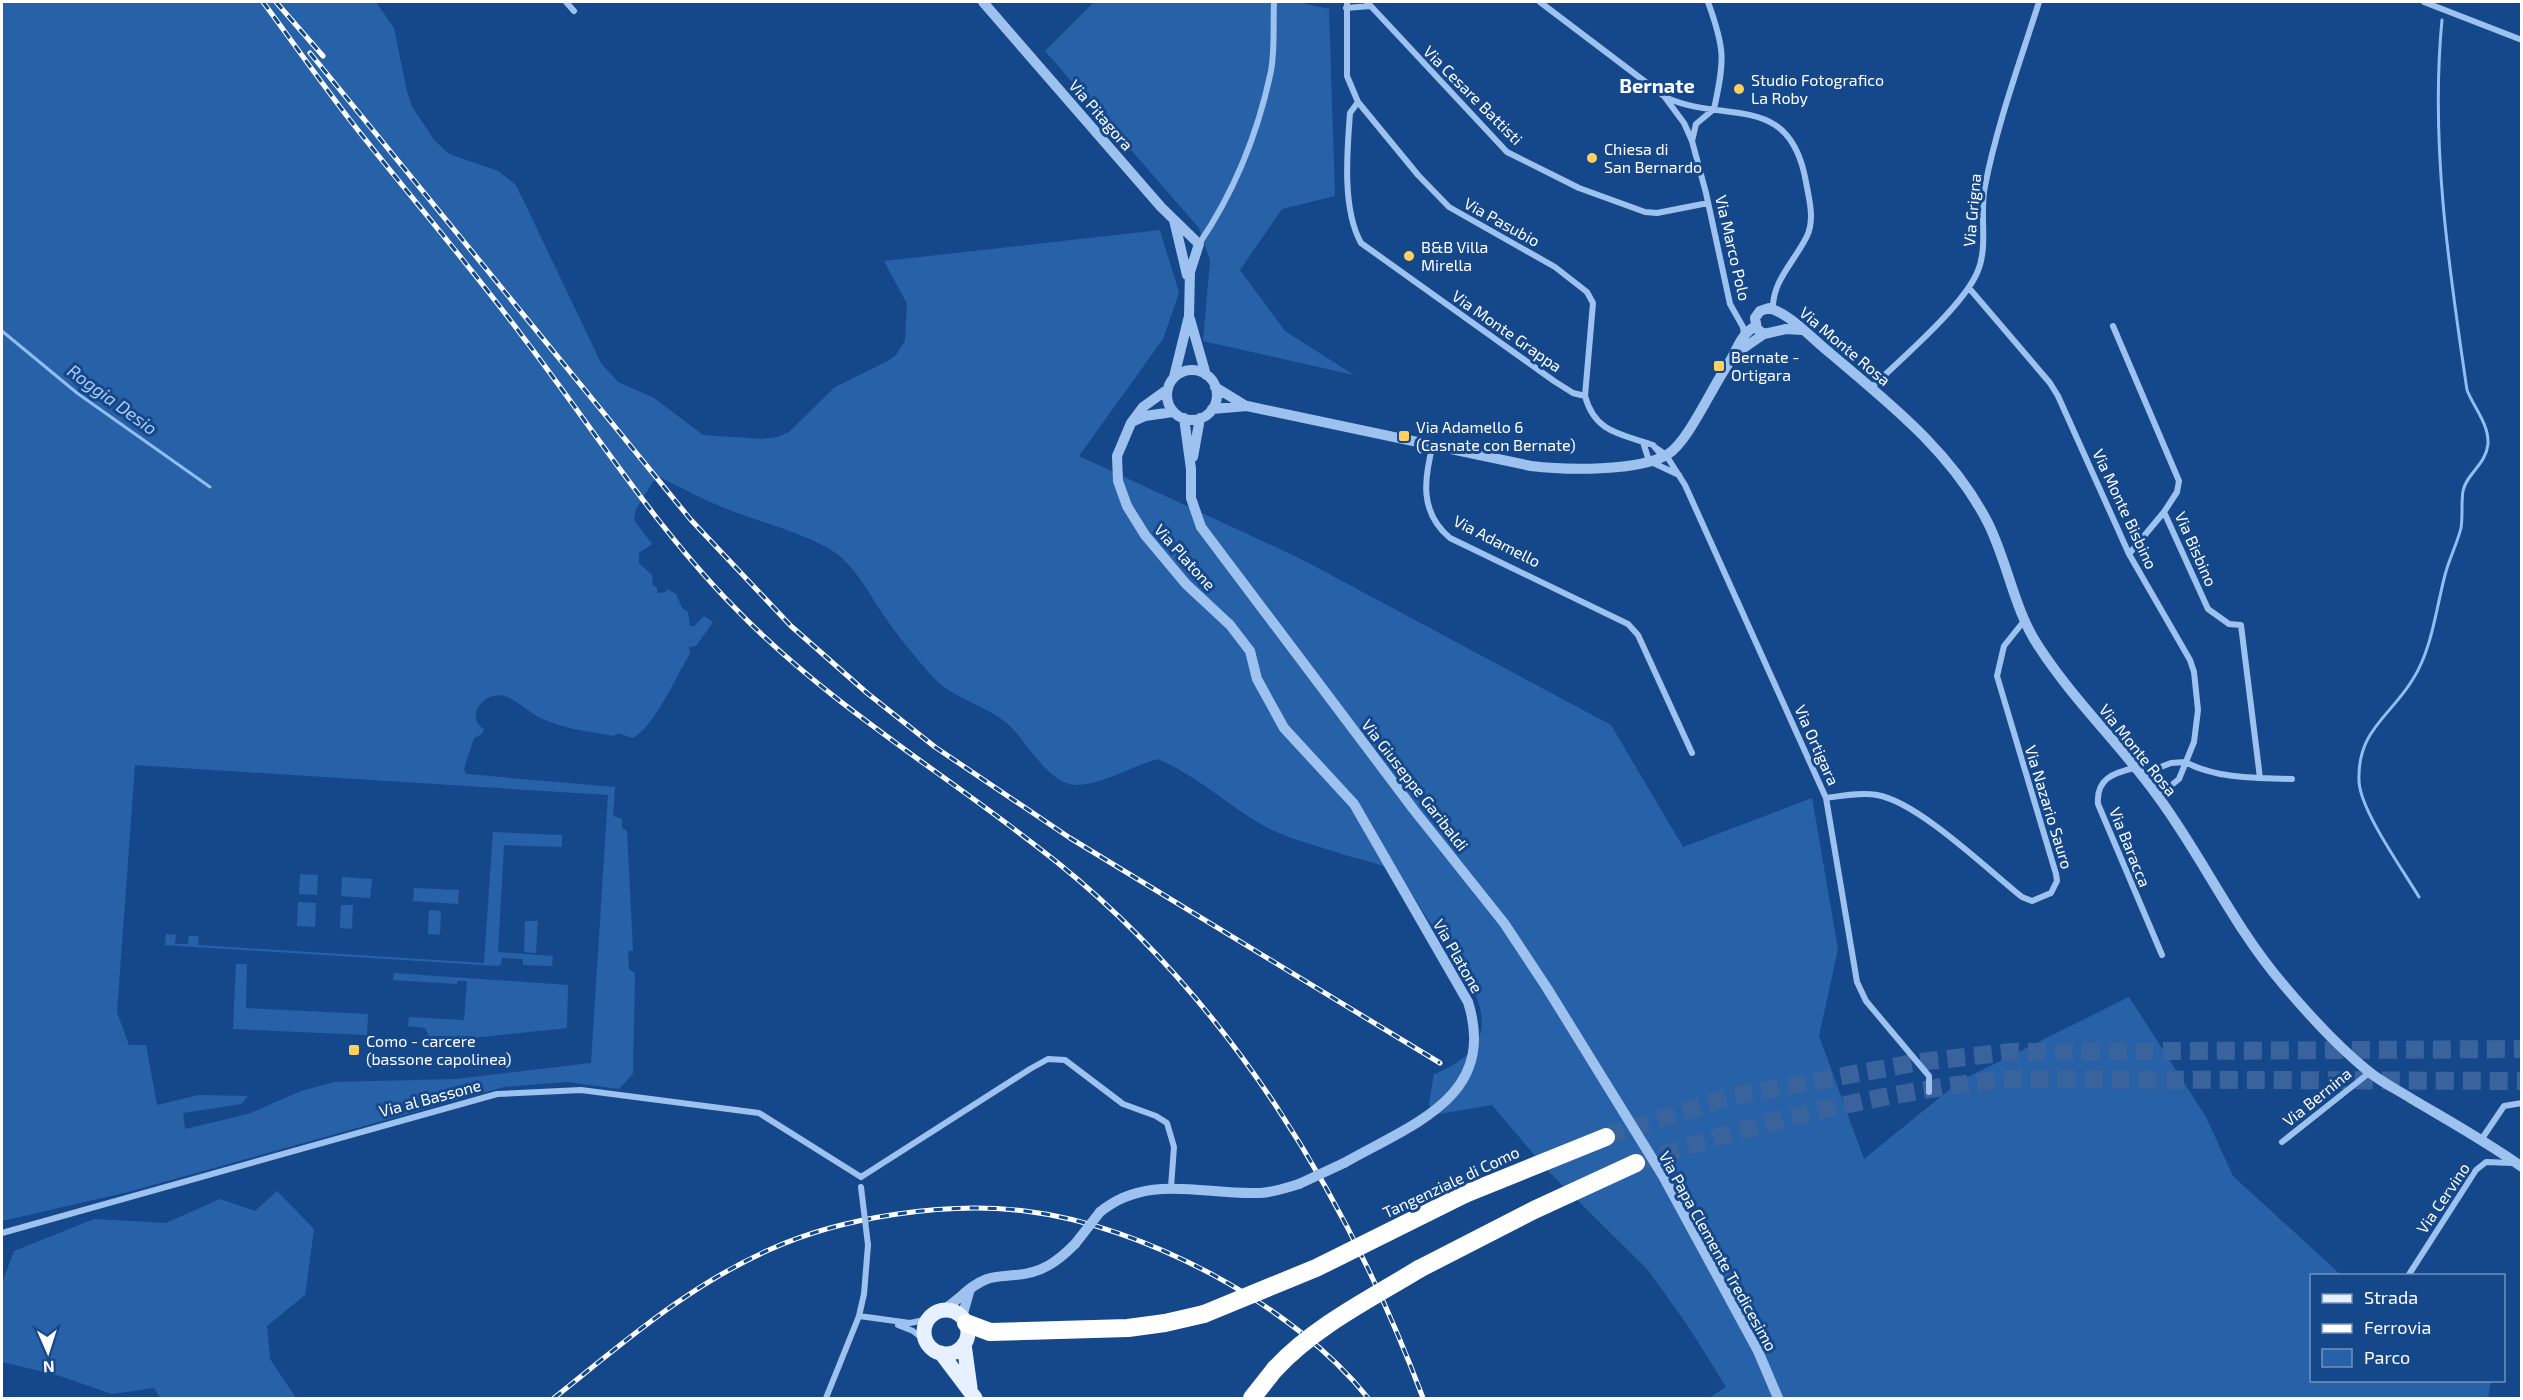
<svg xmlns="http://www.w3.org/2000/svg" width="2523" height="1400" viewBox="0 0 2523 1400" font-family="'Exo 2',sans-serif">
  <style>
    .green { fill: #2762a9; fill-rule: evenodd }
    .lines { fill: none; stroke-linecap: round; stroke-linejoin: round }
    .stream { stroke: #90bdf2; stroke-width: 3 }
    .motorway-tunnel { stroke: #38639c; stroke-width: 18; stroke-dasharray: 18 9; stroke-linecap: butt }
    .minor { stroke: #9ec2ef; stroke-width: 6 }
    .tertiary { stroke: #9ec2ef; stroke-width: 10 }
    .primary { stroke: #e6f0ff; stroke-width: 15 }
    .motorway { stroke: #fff; stroke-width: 18 }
    .rail-casing { stroke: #fff; stroke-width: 5 }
    .rail { stroke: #15488b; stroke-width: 3; stroke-dasharray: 9; stroke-linecap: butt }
    .minor-bridge { stroke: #9ec2ef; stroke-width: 6 }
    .tertiary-bridge { stroke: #9ec2ef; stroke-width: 10 }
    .motorway-bridge { stroke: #fff; stroke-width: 18 }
    .poi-dot { fill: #ffd05c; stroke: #15488b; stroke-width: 2 }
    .labels { text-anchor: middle; stroke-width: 6; stroke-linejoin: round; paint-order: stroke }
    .poi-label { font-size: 16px; fill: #fff; stroke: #15488b; text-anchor: start }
    .street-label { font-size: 16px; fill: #fff; stroke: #15488b }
    .water-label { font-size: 18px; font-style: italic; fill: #a9cdf7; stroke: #15488b }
    .quarter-label { font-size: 20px; font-weight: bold; fill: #fff; stroke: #15488b }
  </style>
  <rect width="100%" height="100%" fill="#15488b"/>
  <path class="green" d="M2,2h374l18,26 13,64 6,16 21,32 15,14 49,17 18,14 85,178 17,19 36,16 49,37 59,4 15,-2 12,-5 46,-45 53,-26 8,-6 9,-14 2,-37 -23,-43 276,-31 19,63 -16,46 -84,117 222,103 310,166 72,122 129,-49 26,151 -19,87 45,123 96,-78 169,-84 77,120 27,59 108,99 -29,1v104l179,1 -3,17h-779l17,-11 -38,-61 -40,-56 -100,-99 -56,-66 -59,10 -4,-11 5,-30c89,-34 33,-98 -2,-149 -9,-12 -27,-45 -37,-53 -11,-8 -42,-14 -56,-19 -24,-8 -51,-14 -73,-26 -38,-21 -68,-51 -108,-68 -24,6 -59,27 -83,26 -27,-2 -48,-43 -66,-60 -23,-21 -55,-25 -76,-48 -18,-20 -36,-42 -51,-64 -12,-19 -23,-39 -40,-55 -25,-22 -81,-35 -112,-48 -24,-9 -47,-21 -70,-33h-4l-20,32 -2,11 18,24 -13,9v10l13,12 1,11 4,1v6l9,-1 1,-3 9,5 6,14 6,4 2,14h4l10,-10 9,6 -17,24 -7,1 1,6c-11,19 -38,78 -58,85l-14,-5 -4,3c-23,-4 -48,-7 -69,-16 -14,-5 -27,-20 -41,-24 -20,-5 -40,21 -20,33l-2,5 -8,4 -10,31 2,5 149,13 -2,29 9,3v9l5,3 6,119 -5,2 1,17 6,4 -2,101 -14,15 -52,-7 -63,5 -376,105 -126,29zM135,765l473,30 -17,268 -135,16 -121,3 -34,9 -53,23 -63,15 -2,-16 58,-9 7,-8 -49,-1 -42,10 -11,-60h-17l-12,-33z
    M1094,2h203l32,7 6,187 -53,13 -42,61 45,61 69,44 -151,-34 7,-81 -11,-32 -154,-177z
    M493,832l69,3v12l-58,-2 -6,107 55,4 -1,10 -29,-1v-6l-21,-1 -1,6 -3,2 -333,-21 1,-11 10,1 -1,9h13l1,-8h10l-1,9 286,18z
    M300,874l18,1 -1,20 -18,-1z
    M342,877l30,2 -2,19 -29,-2z
    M414,888l45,2 -1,14 -45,-3z
    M298,902l18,1 -1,24 -18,-1z
    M341,905h12l-1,24 -12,-1z
    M429,910l12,1 -1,24 -12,-1z
    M525,921h13l-2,32 -12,-1z
    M236,964h11l-1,44 122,6 -1,21 -134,-6z
    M394,973l174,12 -1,43 -94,10 -44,-2 -4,-8 -17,-2 1,-9 55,3 3,-39h-10v3l-64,-4z
    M277,1191l37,38 -9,66 -38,31 3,33 26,39h-136l-6,-10 -42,6 -55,-19 -55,-13v-79l12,-32 80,-32 72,4 54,-24 35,12z"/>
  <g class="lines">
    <path class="stream" d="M2,331l75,62 133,94
      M2419,897c-16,-27 -59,-87 -60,-116 -2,-51 32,-65 54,-102 19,-30 23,-70 32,-104 4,-16 12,-31 16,-47 2,-12 0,-25 2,-37 3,-17 23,-26 25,-47 1,-20 -14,-36 -21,-54 -18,-121 -37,-247 -25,-370"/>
    <path class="motorway-tunnel" d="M1606,1137l118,-39 195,-36 92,-10 511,-3
      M1636,1163c121,-41 242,-70 368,-84l518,2"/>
    <path class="minor" d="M566,2l8,9
      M1347,2v74l11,26 60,73 31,32 106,60 32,25 6,11 -8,93c10,37 36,38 68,49l5,6
      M1367,2l140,150 72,36 66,24 12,1 51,-10
      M1540,2l124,94 20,27 8,18 14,52 24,111 13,23 1,7
      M1708,2c17,47 17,57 6,107
      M2424,2l98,38
      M1346,8l24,-2
      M1667,98c59,26 123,-7 139,84 3,17 9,37 1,54 -12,25 -35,45 -34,73
      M1358,102l-8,11c-3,39 -8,96 11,130l193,138 19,12 12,3
      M1692,141l4,-17 18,-15
      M1199,244c35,-52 59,-111 72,-173 4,-22 2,-47 3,-69
      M1969,288l81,95 8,13 71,158 61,106 4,12 4,38 -4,32 -15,37 -21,17
      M2113,326l66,155 -2,11 -13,20 44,97 21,15 12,1 19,153
      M1872,387c29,-28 90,-80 105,-114 12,-26 2,-59 8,-87 12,-62 35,-124 54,-184
      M1643,442l6,19 30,14
      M1433,444c-9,35 -14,68 17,94l178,86 10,11 54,118
      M1656,448l10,7 19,30 141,313 31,184 9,19 63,75v16
      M2129,554l35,-42
      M2185,762c33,17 71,16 107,17
      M2134,768c-21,5 -38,11 -36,36l64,151
      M2140,775l31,-12 14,-1
      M1826,798c16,-2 34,-6 51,-3 41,7 110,74 145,102l10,4 19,-8 6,-12 -1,-7 -59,-198 7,-30 20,-25
      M2481,1140l23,-34 18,-3
      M2282,1142l87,-69
      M861,1177l169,-108 18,-10 17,1 58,44 33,12 11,7 7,24 -3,40
      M2,1233l495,-139 84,-4 178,23 102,64
      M2408,1276l68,-106 10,-8 26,1
      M859,1316l51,7 19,-4
      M898,1325l15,6 14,11
      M826,1398l33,-82 5,-22 4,-49"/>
    <path class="tertiary" d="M983,2l178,205 38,37 -9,28 -1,44 -15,61
      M1174,220l13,55
      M1190,319l16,56
      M1802,330l-16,-1 -22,5 -7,-5 -2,-11 5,-7 9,-3c23,7 42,30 61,45 59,50 122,99 158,170 20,40 26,87 51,124 35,54 83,99 120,151 44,60 75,129 123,185 26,31 54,62 86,88 13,11 30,19 44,28 37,22 75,43 110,68
      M1735,354l29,-20
      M1167 395a25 25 0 1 1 50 0a25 25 0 1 1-50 0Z
      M1215,387l31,19
      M1168,389l-25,18 -12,16 -14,33 1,25 9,25 18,29 41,49 44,41 20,26 7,28 27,49 70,76 114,198c30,95 -56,122 -124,161
      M1212,409l35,-3 284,60c33,4 109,6 137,-12 20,-12 44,-67 59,-88 10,-15 13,-32 29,-40
      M1184,418l7,51v29l10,29 213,283 90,113 43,65 116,188 95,175 20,47
      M1134,421l11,-5 28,-4
      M1193,457l7,-39
      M1100,1212c47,-39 103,-17 158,-19 14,0 27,-5 41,-9
      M941,1311c17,-9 27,-25 46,-32 8,-3 19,-3 28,-4 27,-2 42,-13 60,-31
      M962,1317l8,-28"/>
    <path class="primary" d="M924 1332a22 22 0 1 1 44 0a22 22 0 1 1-44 0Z
      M964,1344l6,44
      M941,1353l34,45"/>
    <path class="motorway" d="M1465,1194l141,-57
      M1419,1269l115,-59 102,-47
      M966,1323l24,9 138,-4 37,-5 39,-9
      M1252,1398l23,-29"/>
    <g class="rail-casing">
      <path id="rail" d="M263,2c29,39 57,79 87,118 57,73 118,143 173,217 69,90 130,187 210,269 97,101 217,170 325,257 171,138 289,332 365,535
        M276,2l47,54
        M310,53l381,467 100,106 76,67 68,54 135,91 370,225
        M554,1398c69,-55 135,-113 217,-149 71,-32 177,-48 254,-38 118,14 269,94 343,187"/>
    </g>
    <use href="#rail" class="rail"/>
    <path class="minor-bridge" d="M861,1187l7,58"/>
    <path class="tertiary-bridge" d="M1299,1184l45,-21
      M1075,1244l25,-32"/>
    <path class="motorway-bridge" d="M1204,1314l112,-46 149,-74
      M1275,1369c40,-43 95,-70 144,-100"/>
  </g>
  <g class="poi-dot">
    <circle cx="1739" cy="89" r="6"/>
    <circle cx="1592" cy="158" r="6"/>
    <circle cx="1409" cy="256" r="6"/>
    <rect x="1713" y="360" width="12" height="12" rx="3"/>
    <rect x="1398" y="430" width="12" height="12" rx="3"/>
    <rect x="348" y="1044" width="12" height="12" rx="3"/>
  </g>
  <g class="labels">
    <g class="poi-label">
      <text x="1751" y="86">Studio Fotografico<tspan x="1751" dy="18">La Roby</tspan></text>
      <text x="1604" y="155">Chiesa di<tspan x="1604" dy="18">San Bernardo</tspan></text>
      <text x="1421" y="253">B&amp;B Villa<tspan x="1421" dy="18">Mirella</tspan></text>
      <text x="1731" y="363">Bernate -<tspan x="1731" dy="18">Ortigara</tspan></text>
      <text x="1416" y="433">Via Adamello 6<tspan x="1416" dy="18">(Casnate con Bernate)</tspan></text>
      <text x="366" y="1047">Como - carcere<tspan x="366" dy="18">(bassone capolinea)</tspan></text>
    </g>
    <g class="street-label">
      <text transform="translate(1473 95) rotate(45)" y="6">Via Cesare Battisti</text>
      <text transform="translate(1101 115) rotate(49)" y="6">Via Pitagora</text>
      <text transform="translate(1972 210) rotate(-85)" y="6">Via Grigna</text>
      <text transform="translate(1502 222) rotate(29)" y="6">Via Pasubio</text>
      <text transform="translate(1733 248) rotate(77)" y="6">Via Marco Polo</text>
      <text transform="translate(1507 331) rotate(35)" y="6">Via Monte Grappa</text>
      <text transform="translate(1845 346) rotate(40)" y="6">Via Monte Rosa</text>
      <text transform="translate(2125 509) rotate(65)" y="6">Via Monte Bisbino</text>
      <text transform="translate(1497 541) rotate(27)" y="6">Via Adamello</text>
      <text transform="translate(2196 549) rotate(66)" y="6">Via Bisbino</text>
      <text transform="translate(1185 557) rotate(48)" y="6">Via Platone</text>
      <text transform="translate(1817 745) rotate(66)" y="6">Via Ortigara</text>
      <text transform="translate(2138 750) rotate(51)" y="6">Via Monte Rosa</text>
      <text transform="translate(1415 785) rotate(52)" y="6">Via Giuseppe Garibaldi</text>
      <text transform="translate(2049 807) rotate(73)" y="6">Via Nazario Sauro</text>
      <text transform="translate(2130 847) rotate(68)" y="6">Via Baracca</text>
      <text transform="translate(1458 956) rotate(60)" y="6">Via Platone</text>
      <text transform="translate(2317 1097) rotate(-39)" y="6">Via Bernina</text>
      <text transform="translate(430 1098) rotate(-15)" y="6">Via al Bassone</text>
      <text transform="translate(1451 1182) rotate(-25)" y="6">Tangenziale di Como</text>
      <text transform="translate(2443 1198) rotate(-56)" y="6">Via Cervino</text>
      <text transform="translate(1718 1251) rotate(61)" y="6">Via Papa Clemente Tredicesimo</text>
    </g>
    <g class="water-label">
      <text transform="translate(112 400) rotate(36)" y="6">Roggia Desio</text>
    </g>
    <g class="quarter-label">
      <text x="1657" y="93">Bernate</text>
    </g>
  </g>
  <rect width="2523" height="1400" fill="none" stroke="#ffffff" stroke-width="6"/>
  <rect x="2310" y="1274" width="195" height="108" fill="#15488b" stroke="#7391b9" stroke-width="1.5"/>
  <rect x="2322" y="1294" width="30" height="9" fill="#e6f0ff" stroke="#7391b9" stroke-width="1.5"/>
  <text x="2364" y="1304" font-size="18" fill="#ffffff">Strada</text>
  <rect x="2322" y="1324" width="30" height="9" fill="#ffffff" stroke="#7391b9" stroke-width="1.5"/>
  <text x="2364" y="1334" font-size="18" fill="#ffffff">Ferrovia</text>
  <rect x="2322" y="1349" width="30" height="18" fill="#2762a9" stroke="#7391b9" stroke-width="1.5"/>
  <text x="2364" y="1364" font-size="18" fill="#ffffff">Parco</text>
  <g transform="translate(48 1352) rotate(177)" stroke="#15488b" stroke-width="4.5" paint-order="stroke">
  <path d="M0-4.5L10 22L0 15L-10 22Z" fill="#ffffff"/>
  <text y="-9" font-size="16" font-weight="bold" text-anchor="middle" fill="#ffffff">N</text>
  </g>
</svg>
